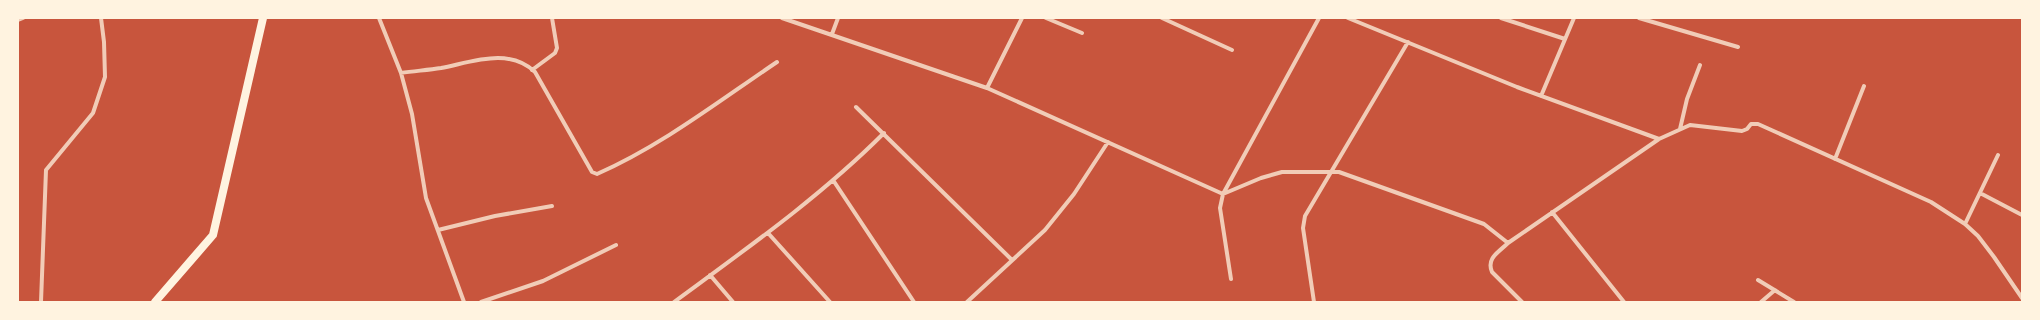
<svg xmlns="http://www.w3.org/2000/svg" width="2040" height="320" viewBox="0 0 2040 320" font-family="'Times New Roman',serif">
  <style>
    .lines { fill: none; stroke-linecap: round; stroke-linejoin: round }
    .minor { stroke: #f1ccb7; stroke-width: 4 }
    .secondary { stroke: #fff3e0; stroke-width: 8 }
  </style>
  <rect width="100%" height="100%" fill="#c8553d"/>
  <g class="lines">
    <path class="minor" d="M379,18l22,55 11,41 14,84 38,104
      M782,18l205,70 35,-70
      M1046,18l36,15
      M1162,18l70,32
      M1348,18l169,69 142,52
      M1501,18l64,21
      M1639,18l99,29
      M18,20l5,-2
      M832,34l6,-16
      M532,70l23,-17 2,-5 -5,-30
      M401,73c14,-2 27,-3 40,-5 31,-6 68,-21 94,4l57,100 5,2c64,-28 122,-73 180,-112
      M987,88l236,106 38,-16 21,-6h57l145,52 24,19
      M1541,96l33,-78
      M856,107l156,153
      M1680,129l7,-30 13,-34
      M1835,159l29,-73
      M833,180l81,122
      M1980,193l42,22
      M1552,212l72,90
      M1965,224l33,-69
      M438,230l57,-14 57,-10
      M768,233l62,69
      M710,275l23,27
      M1231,279l-11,-71 3,-14 96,-176
      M1758,280l36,22
      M41,302l5,-132 47,-57 12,-36 -1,-35 -3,-24
      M481,302l62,-21 73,-36
      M674,302c72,-53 146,-105 210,-169
      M967,302l78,-72 29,-36 34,-52
      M1314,302l-11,-74 2,-12 103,-174
      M1522,302l-30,-30c-6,-14 7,-20 16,-29l151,-104 31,-14 52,6 5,-2 4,-5h7l173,78 34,22 13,12 16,21 28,41
      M1761,302l14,-12"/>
    <path class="secondary" d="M155,302l58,-67 50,-217"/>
  </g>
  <rect width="2040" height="320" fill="none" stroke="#fff3e0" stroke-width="38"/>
</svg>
